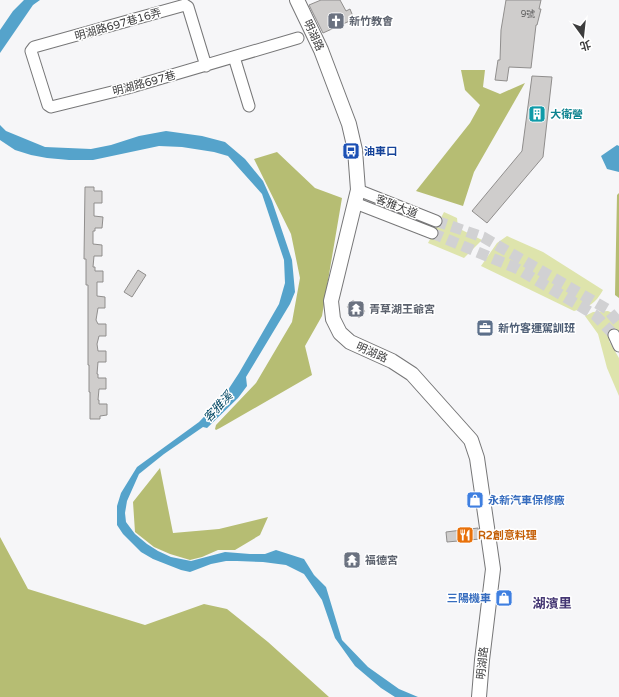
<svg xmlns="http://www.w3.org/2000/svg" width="619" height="697" viewBox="0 0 619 697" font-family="'Varela Round','Noto Sans TC',sans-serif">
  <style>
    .green { fill: #dee4ac }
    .forest { fill: #b6bd73 }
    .water { fill: #55a3cb }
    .building { fill: #cfcdcc; stroke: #908e8d }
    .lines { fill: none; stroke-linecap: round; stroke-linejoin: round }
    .minor-tunnel { stroke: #d1d1d3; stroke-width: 11; stroke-dasharray: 11 5.5; stroke-linecap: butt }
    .minor-casing { stroke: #777778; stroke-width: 13 }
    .major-casing { stroke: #777778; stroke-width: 16 }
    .minor { stroke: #fff; stroke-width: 11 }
    .major { stroke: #fff; stroke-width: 14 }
    .labels { text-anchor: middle; stroke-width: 3; stroke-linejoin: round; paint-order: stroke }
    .number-label { font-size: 9px; fill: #616061 }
    .worship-label { font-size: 11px; font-weight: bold; fill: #5b616d; stroke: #fff; text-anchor: start }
    .street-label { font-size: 11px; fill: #3c3c3d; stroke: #fff }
    .culture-label { font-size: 11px; font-weight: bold; fill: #0d838f; stroke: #fff; text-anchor: start }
    .transit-label { font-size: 11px; font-weight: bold; fill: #164399; stroke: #fff; text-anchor: start }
    .service-label { font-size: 11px; font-weight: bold; fill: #4e5e75; stroke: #fff; text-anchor: start }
    .shop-label { font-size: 11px; font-weight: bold; fill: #366cbe; stroke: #fff; text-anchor: start }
    .food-label { font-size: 11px; font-weight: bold; fill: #c56008; stroke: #fff; text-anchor: start }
    .water-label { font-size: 12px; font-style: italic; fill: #044864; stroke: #fff }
    .quarter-label { font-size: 13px; font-weight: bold; fill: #443673; stroke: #fff }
  </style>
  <rect width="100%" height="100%" fill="#f6f6f8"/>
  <path class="green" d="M444,212l13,6 1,10 24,12 -18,18 -36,-15z
    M507,236l36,16 60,38c-8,14 -14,17 -29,21l-93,-45 16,-23z
    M608,311l11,5v19l-10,6 10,17v38l-12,-28 -9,-34 -13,-18 8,-4z"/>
  <path class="forest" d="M461,70h24l-2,17 17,7 25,-11 -51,89 -11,34 -47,-15 54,-68 10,-18 -15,-15z
    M277,152l38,36 27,10 -20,118 -17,30 7,29 -92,53 -4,2 -1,-1 1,-4 40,-42 36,-61 8,-44 -9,-44 -37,-75z
    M619,193v105l-4,-3 2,-100z
    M160,468l13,65 46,-4 49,-12 -8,18 -25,15h-17l-16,7 -12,3 -20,-6 -16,-7 -19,-15 -2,-30z
    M0,537l28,52 117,36 59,-21 23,5 41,33 61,55h-329z"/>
  <path class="water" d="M24,0h16l-7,5 -33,48v-23l13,-19z
    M0,125l6,6 39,16 46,2 20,-4 28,-9 27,-5 36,5 23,6 20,17 18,22 9,20 20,59 3,32 -5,12 -44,73 1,9 -9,12 -31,30 -4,-1 -39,27 -25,20 -12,27 -2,12 1,9 9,12 12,10 11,7 13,6 20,4 34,-9 25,2h15l11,-4 28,9 10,16 12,12 16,53 26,27 31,22 19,8h-23l-14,-9 -26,-22 -20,-28 -13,-38 -18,-26 -18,-9 -23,-3 -26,-1h-11l-15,3 -21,8 -9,-2 -28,-11 -12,-7 -18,-18 -6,-9v-19l4,-13 16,-26 62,-45 25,-26 15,-23 40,-69 6,-21 -1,-23 -22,-66 -34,-38 -14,-4 -32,-5 -23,-1 -66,14h-24l-22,-2 -16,-3 -16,-5 -15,-10z
    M617,145l2,1v26l-12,-3 -6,-13z"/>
  <path class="building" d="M321,0h19l6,11 4,-2 4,10 -31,14 -14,-28z
    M506,0h35l-2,9h2l-4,16h-1l-5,43 -22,-1 -2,14 -12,-1 3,-20h2l1,-30z
    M532,76l20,1 -9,80 -56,66 -15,-12 50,-60z
    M85,187h9v4h8v12h-8v13l9,1 -1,11h-7v3h-2v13l9,1v11h-8l-1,11h2v4h8v11h-6v14l8,1v11h-7l-2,12 2,4h8v12h-7l-2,8 1,7h8v11h-8l-1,12h1v4h8v11h-7l-1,11h1v4h8v11l-7,1v3h-10v-27h-1v-27h-1v-80h-2v-26h-2z
    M138,270l8,5 -14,22 -8,-5z
    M353,300l12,11 -6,7 -12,-11z
    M478,528l2,11 -33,3 -1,-10z"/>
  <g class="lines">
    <path class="minor-tunnel" d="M436,221l47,16 124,72 12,14
      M432,233l86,36 77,46 19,20"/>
    <g class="minor-casing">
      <path id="minor" d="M234,57l15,49
        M206,66l-18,-59 -3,-2 -151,42 -3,4 17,54 3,2 77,-19 170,-50
        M358,190l78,31
        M355,203l77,30
        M614,335l5,11"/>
    </g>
    <g class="major-casing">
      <path id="major" d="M297,0l24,50 28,74 6,26 3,40 -27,111 2,18 7,14 10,9 42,19 20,13 59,66 6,18 16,111 -11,91 -3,37"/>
    </g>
    <use href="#minor" class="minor"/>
    <use href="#major" class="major"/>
  </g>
  <defs>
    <g id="church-square" transform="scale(0.9)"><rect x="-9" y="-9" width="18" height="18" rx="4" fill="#6b7280" stroke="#fff"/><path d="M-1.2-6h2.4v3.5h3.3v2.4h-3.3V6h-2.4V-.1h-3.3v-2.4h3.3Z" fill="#fff"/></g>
    <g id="building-square" transform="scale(0.9)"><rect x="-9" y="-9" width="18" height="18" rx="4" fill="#0f9aa8" stroke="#fff"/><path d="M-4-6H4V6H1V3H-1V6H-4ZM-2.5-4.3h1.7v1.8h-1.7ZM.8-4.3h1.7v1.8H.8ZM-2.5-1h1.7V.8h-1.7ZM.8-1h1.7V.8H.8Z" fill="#fff"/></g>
    <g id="bus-square" transform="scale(0.9)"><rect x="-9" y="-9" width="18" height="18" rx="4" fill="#1a4fb4" stroke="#fff"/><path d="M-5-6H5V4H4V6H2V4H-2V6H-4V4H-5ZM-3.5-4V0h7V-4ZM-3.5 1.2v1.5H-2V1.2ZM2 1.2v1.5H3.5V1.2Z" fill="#fff"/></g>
    <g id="temple-square" transform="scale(0.9)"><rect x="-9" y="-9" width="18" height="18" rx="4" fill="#6b7280" stroke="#fff"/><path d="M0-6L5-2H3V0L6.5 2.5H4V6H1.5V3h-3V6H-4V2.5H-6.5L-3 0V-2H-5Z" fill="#fff"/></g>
    <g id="office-square" transform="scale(0.9)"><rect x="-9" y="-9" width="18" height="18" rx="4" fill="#5c6f8a" stroke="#fff"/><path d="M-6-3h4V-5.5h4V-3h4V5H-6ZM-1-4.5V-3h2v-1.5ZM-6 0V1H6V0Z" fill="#fff"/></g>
    <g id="shop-square" transform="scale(0.9)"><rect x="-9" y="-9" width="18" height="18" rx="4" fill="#3f7fe0" stroke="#fff"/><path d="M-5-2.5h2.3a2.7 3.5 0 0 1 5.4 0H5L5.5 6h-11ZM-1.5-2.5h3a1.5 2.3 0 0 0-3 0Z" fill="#fff"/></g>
    <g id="restaurant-square" transform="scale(0.9)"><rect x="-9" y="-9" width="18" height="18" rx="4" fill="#e8710a" stroke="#fff"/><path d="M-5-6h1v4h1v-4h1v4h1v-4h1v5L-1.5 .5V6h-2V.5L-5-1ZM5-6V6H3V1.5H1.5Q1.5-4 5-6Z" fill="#fff"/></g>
  </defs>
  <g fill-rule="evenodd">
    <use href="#church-square" x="336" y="21"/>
    <use href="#building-square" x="537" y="114"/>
    <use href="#bus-square" x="351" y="151"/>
    <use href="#temple-square" x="356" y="309"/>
    <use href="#office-square" x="485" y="328"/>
    <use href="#shop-square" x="475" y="500"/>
    <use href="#restaurant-square" x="465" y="535"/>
    <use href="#temple-square" x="352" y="560"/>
    <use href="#shop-square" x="504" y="598"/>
  </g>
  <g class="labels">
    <g class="number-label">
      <text x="528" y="17">9號</text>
    </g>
    <g class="worship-label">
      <text x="349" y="25">新竹教會</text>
      <text x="369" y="313">青草湖王爺宮</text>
      <text x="365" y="564">福德宮</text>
    </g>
    <g class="street-label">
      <text transform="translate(118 24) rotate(-16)" y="4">明湖路697巷16弄</text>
      <text transform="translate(314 35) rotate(65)" y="4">明湖路</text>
      <text transform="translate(144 83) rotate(-15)" y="4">明湖路697巷</text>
      <text transform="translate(397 206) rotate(21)" y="4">客雅大道</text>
      <text transform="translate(372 352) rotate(24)" y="4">明湖路</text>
      <text transform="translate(482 663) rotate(-84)" y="4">明湖路</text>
    </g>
    <g class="culture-label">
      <text x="550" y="118">大衛營</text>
    </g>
    <g class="transit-label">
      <text x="364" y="155">油車口</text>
    </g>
    <g class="service-label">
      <text x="498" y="332">新竹客運駕訓班</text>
    </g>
    <g class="shop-label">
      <text x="488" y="504">永新汽車保修廠</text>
      <text x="491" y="602" text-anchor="end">三陽機車</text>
    </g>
    <g class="food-label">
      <text x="478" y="539">R2創意料理</text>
    </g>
    <g class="water-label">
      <text transform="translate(218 407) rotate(-47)" y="4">客雅溪</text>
    </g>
    <g class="quarter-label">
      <text x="552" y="608">湖濱里</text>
    </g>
  </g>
  <g transform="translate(583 36) rotate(165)" stroke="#ffffff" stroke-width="3" paint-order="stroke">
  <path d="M0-3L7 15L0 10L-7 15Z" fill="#3c3c3d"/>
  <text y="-6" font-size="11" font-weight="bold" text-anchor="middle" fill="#3c3c3d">北</text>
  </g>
</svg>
